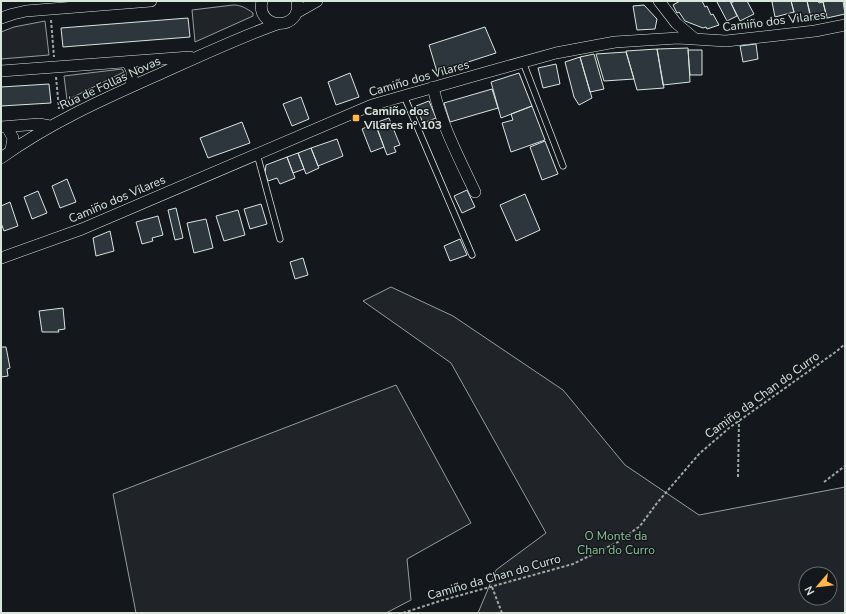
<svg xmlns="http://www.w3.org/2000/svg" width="846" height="614" viewBox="0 0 846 614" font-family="'Nunito Sans',sans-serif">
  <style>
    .green { fill: #202428; stroke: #939e99; fill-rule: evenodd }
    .building { fill: #2c363c; stroke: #d8e6dc }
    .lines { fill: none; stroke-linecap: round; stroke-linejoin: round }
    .service-casing { stroke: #d8e6dc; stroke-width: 7 }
    .minor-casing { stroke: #d8e6dc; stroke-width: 12 }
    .path { stroke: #9da8a2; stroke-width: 2; stroke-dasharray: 3 2; stroke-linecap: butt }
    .service { stroke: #14181c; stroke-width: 5.5 }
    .minor { stroke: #14181c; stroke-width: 11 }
    .poi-dot { fill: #ffb74d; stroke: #14181c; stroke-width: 1.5 }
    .labels { text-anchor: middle; stroke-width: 3; stroke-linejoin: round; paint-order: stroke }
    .street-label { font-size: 12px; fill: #d8e6dc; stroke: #14181c }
    .poi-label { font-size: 12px; font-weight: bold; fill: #d8e6dc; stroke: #14181c; text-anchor: start }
    .park-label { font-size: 12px; fill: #8ac095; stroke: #14181c }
  </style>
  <rect width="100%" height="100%" fill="#14181c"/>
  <path class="green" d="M233,5c8,0 13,3 20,8v3l-58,26 -3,-32z
    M45,21l4,34 -48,4v-27l13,-5z
    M122,69l2,3 -57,28 -3,-24z
    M391,287l62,29 110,74 62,75 74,50 146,-28v126h-367l18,-43 50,-37 -95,-170 -88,-62zM806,574h24v24h-24z
    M396,385l75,138 -64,36 4,41 -25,13h-250l-23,-119z"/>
  <path class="building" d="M680,1h22l3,6 2,-1 4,9 2,-1 6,11 -12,4 -1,-2 -3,1 -18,-7 -6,-9 -2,1 -4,-8z
    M719,1h11l7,15 -10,5 -10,-19z
    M735,1h12l7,13 -14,7 -9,-18z
    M775,1h16l3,11 -19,5 -3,-15z
    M791,1h16l4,16 -15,3z
    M807,1h11l1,2 4,-1 4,16 -16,2z
    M828,1h15l2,13 -18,4 -4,-16z
    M644,5l13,14 -2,10 -18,1 -4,-24z
    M188,18l2,19 -127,10 -2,-19z
    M485,27l11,26 -59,19 -8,-27z
    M756,44l2,15 -15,3 -3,-16z
    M688,48l2,34 -27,3 -6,-36z
    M657,49l7,39 -27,2 -11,-39z
    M688,50h14v25h-12z
    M626,52l8,27 -30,2 -8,-27z
    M594,54l10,35 -14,3 -10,-35z
    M580,57l12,41 -13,7 -5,-8 -9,-35z
    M556,64l4,20 -17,4 -5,-20z
    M350,73l9,24 -23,8 -8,-23z
    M519,73l13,33 -31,12 -10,-36z
    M49,84l2,19 -50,3v-19z
    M492,89l6,19 -48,14 -6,-19z
    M301,97l8,22 -17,7 -9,-22z
    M429,101l7,17 -13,5 -7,-17z
    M532,106l13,34 -34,12 -9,-29 11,-3 -2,-6z
    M389,118l11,27 -6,2 2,5 -9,3 -12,-32z
    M242,122l8,21 -42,15 -8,-20z
    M375,123l9,24 -13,5 -9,-23z
    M337,139l6,17 -25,10 -7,-18z
    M545,141l13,33 -16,6 -12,-33z
    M311,148l8,20 -13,6 -8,-21z
    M298,153l6,16 -11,4 -6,-16z
    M287,157l8,21 -15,6 -3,-6 -9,3 -3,-8 1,-8z
    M67,179l9,23 -16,6 -8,-22z
    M467,190l8,17 -13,6 -8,-17z
    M38,191l9,22 -15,6 -8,-22z
    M525,194l15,36 -24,11 -16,-36z
    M10,202l8,24 -14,5 -3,-8v-17z
    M261,204l6,20 -17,5 -6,-20z
    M176,208l7,30 -8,2 -7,-30z
    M238,210l7,25 -21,6 -8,-25z
    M158,216l5,19 -11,3 1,3 -11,3 -6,-22z
    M206,219l7,29 -19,5 -7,-30z
    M110,231l4,20 -18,5 -3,-18z
    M460,239l7,16 -17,6 -6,-15z
    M303,258l5,17 -13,4 -5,-17z
    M63,308l2,21 -7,1 1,2h-17l-3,-21z
    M1,347h5l4,21 -3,1 1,7 -7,1z"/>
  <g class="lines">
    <g class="service-casing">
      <path id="service" d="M523,62l40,104
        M404,96l68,159
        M257,154l23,85"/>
    </g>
    <g class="minor-casing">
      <path id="minor" d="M262,1c-7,29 41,31 35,0
        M659,1l17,22 19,16
        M296,13l21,-12
        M1,18l12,-4 13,-3 125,-10
        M127,62c7,9 6,15 3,25
        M1,71l189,-14
        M433,87c8,37 26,71 42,105
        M1,127l38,-3 11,2
        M7,127l6,11 -2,12
        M1,158c50,-36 105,-60 161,-85 38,-17 76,-35 115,-49
        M1,258l81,-29 290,-124 112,-32 72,-20 59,-11 63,-4 48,3 89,-10 30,-6"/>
    </g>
    <path class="path" d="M51,20l3,37
      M56,77l3,32
      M738,477l1,-56
      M824,482l21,-16
      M492,587l10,26
      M403,613l40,-13 130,-36 45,-22 22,-16 17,-23 42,-49 30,-26 108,-77 8,-7"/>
    <use href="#service" class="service"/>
    <use href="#minor" class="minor"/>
  </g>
  <rect class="poi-dot" x="352" y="114" width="8" height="8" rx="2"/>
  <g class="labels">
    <g class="street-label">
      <text transform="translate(774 21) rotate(-7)" y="4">Camiño dos Vilares</text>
      <text transform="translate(419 78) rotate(-16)" y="4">Camiño dos Vilares</text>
      <text transform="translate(110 83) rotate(-25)" y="4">Rúa de Follas Novas</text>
      <text transform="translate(117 199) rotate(-23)" y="4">Camiño dos Vilares</text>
      <text transform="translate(762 395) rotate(-36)" y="4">Camiño da Chan do Curro</text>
      <text transform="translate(494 577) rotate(-16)" y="4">Camiño da Chan do Curro</text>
    </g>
    <g class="poi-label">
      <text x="364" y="115">Camiño dos<tspan x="364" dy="14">Vilares nº 103</tspan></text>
    </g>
    <g class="park-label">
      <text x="616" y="540">O Monte da<tspan x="616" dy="14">Chan do Curro</tspan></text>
    </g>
  </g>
  <rect width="846" height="614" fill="none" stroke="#d8e6dc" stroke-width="4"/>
  <g transform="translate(818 586) rotate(242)"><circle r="19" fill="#14181c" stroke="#626a69"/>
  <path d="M0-3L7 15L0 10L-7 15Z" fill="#ffb74d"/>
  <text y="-6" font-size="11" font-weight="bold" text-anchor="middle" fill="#d8e6dc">N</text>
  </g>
</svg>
